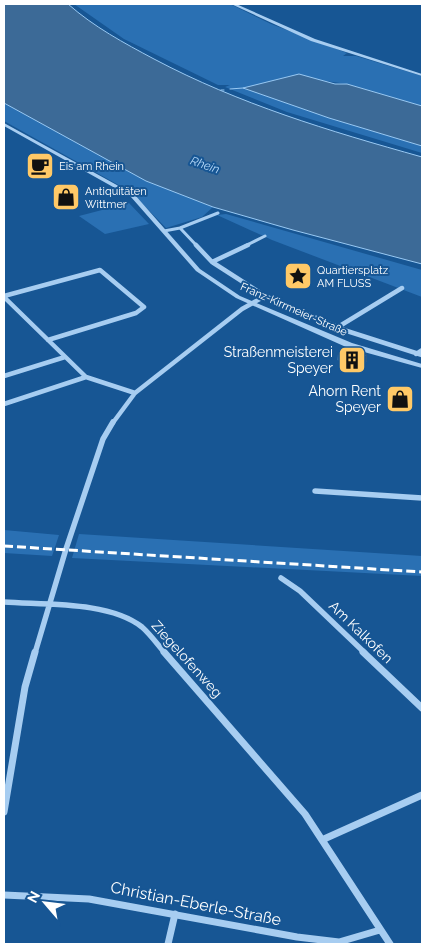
<svg xmlns="http://www.w3.org/2000/svg" width="426" height="948" viewBox="0 0 426 948" font-family="Raleway,sans-serif">
  <style>
    .green { fill: #2a70b3 }
    .water { fill: #3c6a97; stroke: #99c9f3 }
    .lines { fill: none; stroke-linecap: round; stroke-linejoin: round }
    .stream { stroke: #99c9f3; stroke-width: 1 }
    .minor-far3 { stroke: #a7cdf1; stroke-width: 3 }
    .minor-far2 { stroke: #a7cdf1; stroke-width: 4.5 }
    .minor-far1 { stroke: #a7cdf1; stroke-width: 5.5 }
    .minor { stroke: #a7cdf1; stroke-width: 7 }
    .tertiary { fill: #a7cdf1; fill-rule: evenodd }
    .rail { stroke: #fff; stroke-width: 3; stroke-dasharray: 9 4; stroke-linecap: butt }
    .wall { fill: #366da2 }
    .shaded-wall { fill: #2c5984 }
    .building { fill: #3f7fbc; stroke: #2c5984 }
    .labels { text-anchor: middle; stroke-width: 4; stroke-linejoin: round; paint-order: stroke }
    .far-poi-label { font-size: 11px; fill: #fff; stroke: #175694; text-anchor: start }
    .far-street-label { font-size: 11px; fill: #fff; stroke: #175694 }
    .far-water-label { font-size: 12px; font-style: italic; fill: #b3d7f8; stroke: #175694 }
    .poi-label { font-size: 14px; fill: #fff; stroke: #175694; text-anchor: end }
    .street-label { font-size: 14px; fill: #fff; stroke: #175694 }
    .near-street-label { font-size: 16px; fill: #fff; stroke: #175694 }
  </style>
  <rect width="100%" height="100%" fill="#175694"/>
  <path class="green" d="M74,4h156l41,20 76,29 -4,3h13l66,20v30l-75,-22 -57,-8 -46,12 85,30 93,28v7l-135,-41 -62,-25 5,-2h-12l-94,-46z
    M4,103l142,78 67,26 -11,10 -36,11 -35,-36 -127,-71z
    M129,203l20,21 -44,10 -26,-18z
    M226,214l196,56v27l-150,-57 -55,-25z
    M4,530l55,5 -7,21 -48,-3z
    M79,534l343,22v20l-350,-18z"/>
  <path class="water" d="M4,4h64c26,23 56,39 86,55 85,45 175,72 268,98v107l-129,-34 -80,-23 -67,-26 -142,-78z
    M299,74l36,10h12l75,22v40l-93,-28 -86,-30z"/>
  <g class="lines">
    <path class="stream" d="M230,89l13,-1
      M221,90h3"/>
    <path class="minor-far3" d="M164,231l16,-3
      M197,246l-17,-18 38,-15
      M245,246l20,-10"/>
    <path class="minor-far2" d="M212,262l36,-17
      M4,296l96,-26 44,37 -8,6 -88,27
      M265,296l82,35 75,24
      M4,297l82,80 49,16
      M338,327l64,-39
      M416,354l6,-4
      M4,376l61,-19
      M4,404l82,-27
      M112,424l23,-31 107,-84 23,-13 -53,-34 -16,-17"/>
    <path class="minor-far1" d="M315,491l107,7
      M281,578l19,13 65,62
      M4,602c40,3 105,-1 138,25 8,7 16,18 23,26
      M35,653l31,-104 37,-110 10,-17"/>
    <path class="minor" d="M164,652l141,162 85,130
      M363,652l59,56
      M4,812l21,-125 10,-35
      M324,839l98,-44
      M4,895l85,4 208,38 42,5 41,-12
      M168,944l7,-30"/>
    <path class="tertiary" d="M231,4h5l79,35 107,35v2l-111,-35z
      M4,123l131,72 65,74 40,27 112,47 70,21v4l-76,-21 -110,-49 -40,-27 -65,-74 -127,-71z"/>
    <path class="rail" d="M4,546l418,26"/>
  </g>
  <path class="wall" d="M338,354l29,7 -7,6 -23,-7z"/>
  <path class="shaded-wall" d="M367,355v6l-7,6v-6z"/>
  <path class="building" d="M345,348l22,7 -7,6 -22,-7z"/>
  <defs>
    <g id="cafe-square" transform="scale(1.4375)"><rect x="-9" y="-9" width="18" height="18" rx="4" fill="#ffc967" stroke="#175694"/><path d="M-5.5-4.5H6V0H3Q3 3.5 0 3.5H-2.5Q-5.5 3.5-5.5 0ZM3-3.2v2h1.7v-2ZM-6 4.5H4V6H-6Z" fill="#111"/></g>
    <g id="shop-square" transform="scale(1.4375)"><rect x="-9" y="-9" width="18" height="18" rx="4" fill="#ffc967" stroke="#175694"/><path d="M-5-2.5h2.3a2.7 3.5 0 0 1 5.4 0H5L5.5 6h-11ZM-1.5-2.5h3a1.5 2.3 0 0 0-3 0Z" fill="#111"/></g>
    <g id="sight-square" transform="scale(1.4375)"><rect x="-9" y="-9" width="18" height="18" rx="4" fill="#ffc967" stroke="#175694"/><path d="M0-6L1.8-2.2L6-1.7L2.9 1.2L3.7 5.4L0 3.3L-3.7 5.4L-2.9 1.2L-6-1.7L-1.8-2.2Z" fill="#111"/></g>
    <g id="building-square" transform="scale(1.4375)"><rect x="-9" y="-9" width="18" height="18" rx="4" fill="#ffc967" stroke="#175694"/><path d="M-4-6H4V6H1V3H-1V6H-4ZM-2.5-4.3h1.7v1.8h-1.7ZM.8-4.3h1.7v1.8H.8ZM-2.5-1h1.7V.8h-1.7ZM.8-1h1.7V.8H.8Z" fill="#111"/></g>
  </defs>
  <g fill-rule="evenodd">
    <use href="#cafe-square" x="40" y="166"/>
    <use href="#shop-square" x="66" y="197"/>
    <use href="#sight-square" x="298" y="276"/>
    <use href="#building-square" x="352" y="360"/>
    <use href="#shop-square" x="400" y="399"/>
  </g>
  <g class="labels">
    <g class="far-poi-label">
      <text x="59" y="170">Eis am Rhein</text>
      <text x="85" y="195">Antiquitäten<tspan x="85" dy="13">Wittmer</tspan></text>
      <text x="317" y="274">Quartiersplatz<tspan x="317" dy="13">AM FLUSS</tspan></text>
    </g>
    <g class="far-street-label">
      <text transform="translate(294 309) rotate(24)" y="4">Franz-Kirrmeier-Straße</text>
    </g>
    <g class="far-water-label">
      <text transform="translate(205 165) rotate(19)" y="4">Rhein</text>
    </g>
    <g class="poi-label">
      <text x="333" y="357">Straßenmeisterei<tspan x="333" dy="16">Speyer</tspan></text>
      <text x="381" y="396">Ahorn Rent<tspan x="381" dy="16">Speyer</tspan></text>
    </g>
    <g class="street-label">
      <text transform="translate(361 632) rotate(44)" y="5">Am Kalkofen</text>
      <text transform="translate(187 659) rotate(48)" y="5">Ziegelofenweg</text>
    </g>
    <g class="near-street-label">
      <text transform="translate(196 903) rotate(11)" y="6">Christian-Eberle-Straße</text>
    </g>
  </g>
  <rect width="426" height="948" fill="none" stroke="#ffffff" stroke-width="10"/>
  <g transform="translate(45 903) rotate(298)" stroke="#175694" stroke-width="4" paint-order="stroke">
  <path d="M0-4L9 19L0 12L-9 19Z" fill="#ffffff"/>
  <text y="-8" font-size="14" font-weight="bold" text-anchor="middle" fill="#ffffff">N</text>
  </g>
</svg>
